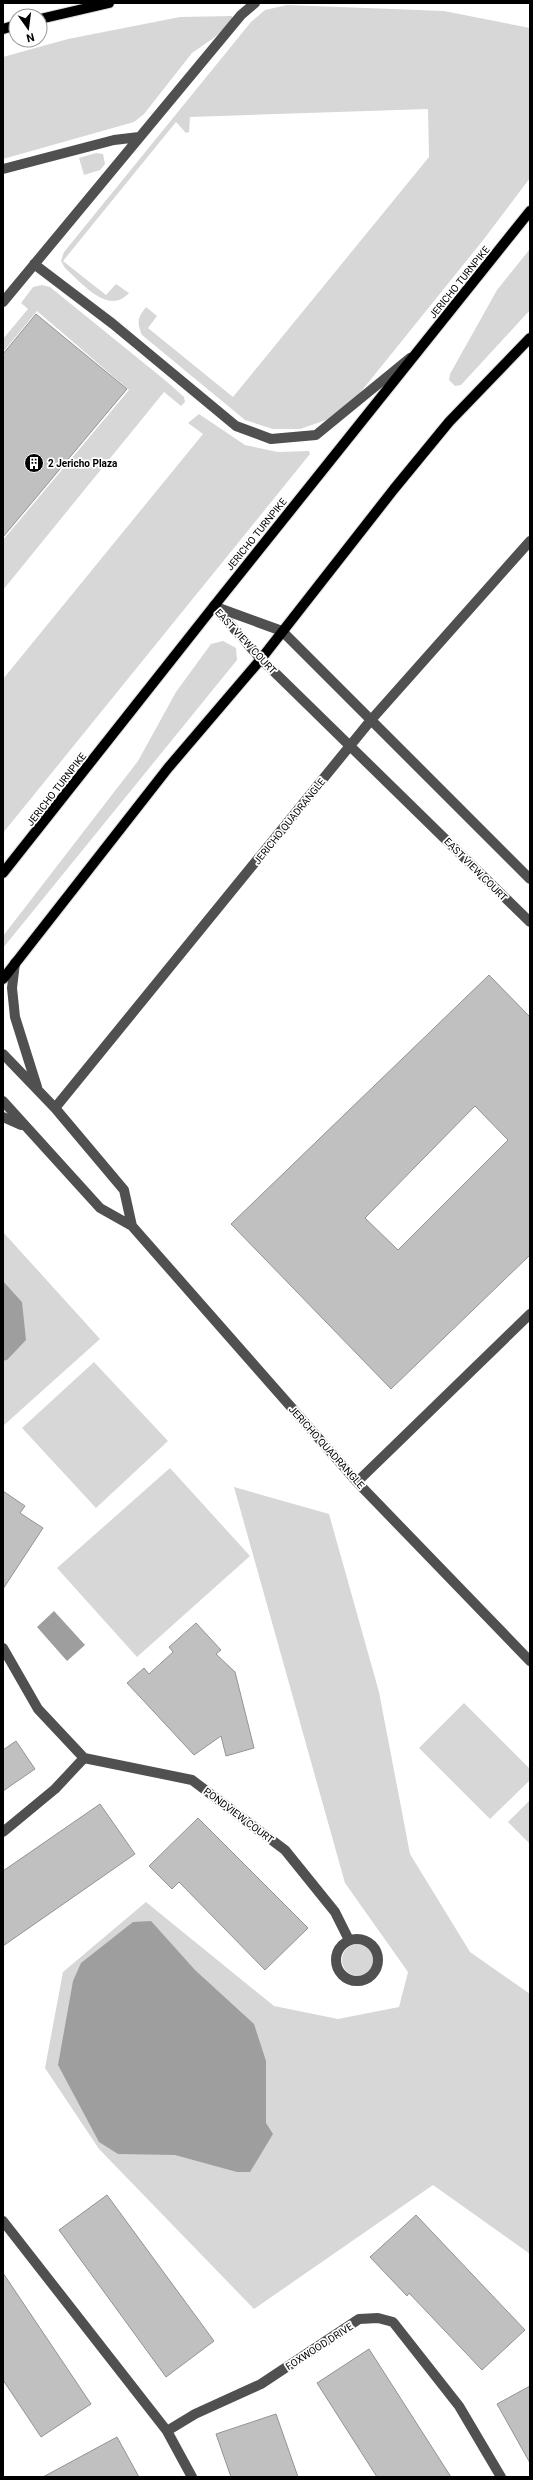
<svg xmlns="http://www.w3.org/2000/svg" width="533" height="2480" font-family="Roboto,sans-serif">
<rect width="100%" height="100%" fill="#fff"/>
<path fill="#d7d7d7" d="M287,5L444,11L530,28V178L484,239L355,399L329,419L300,429H273L245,420L142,335C137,323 137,318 146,307L157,316L148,328L233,397L429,157L428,109L190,117L189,132L186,133L176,122L63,261L106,295L116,284L129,293C108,316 82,283 65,268L61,261L64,252L251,22L265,10Z
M232,16V21L215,37L192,53L144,114L134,122L3,159V57L68,39L180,17Z
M96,153L103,154L105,164L100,170L84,175L79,158Z
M530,249V310L461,385L455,386L449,380L450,374L497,290Z
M42,285L50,287L166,381L184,397L185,402L181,406L164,392L3,590V540L129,390L37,311L3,352V339L28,309L21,303L33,287Z
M199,414L245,445L278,452L309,451L310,454L3,833V679L203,434L188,423Z
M223,641L236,648L237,660L3,948V936L138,761L176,692L211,644Z
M3,1232L100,1339L3,1426V1361L7,1360L22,1302L3,1281Z
M94,1362L168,1441L96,1508L22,1428Z
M170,1468L250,1556L137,1657L57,1568Z
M234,1487L329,1514L379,1692L410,1854L470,1952L530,1994V2254L433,2185L254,2309L99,2149L45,2068L63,1972L146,1902L274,2006L338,2019L399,2007L408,1972L345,1883Z
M464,1703L530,1769V1780L490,1819L419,1748Z
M530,1800V1844L508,1822Z
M342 1960a16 16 0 1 1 32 0a16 16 0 1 1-32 0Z"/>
<path fill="#9e9e9e" d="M3,1281L22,1302L26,1340L7,1360L3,1361Z
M54,1611L85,1645L67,1661L37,1627Z
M151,1921L195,1970L254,2024L266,2061V2123L273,2134L250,2172H237L175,2155L118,2154L99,2142L58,2065L73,1981L81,1963L133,1922Z"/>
<path fill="#c0c0c0" stroke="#949494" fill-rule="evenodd" d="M36,314L127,389L3,537V354Z
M489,975L530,1017V1255L391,1389L231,1224ZM475,1106L508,1140L398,1250L365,1218Z
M3,1491L25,1506L20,1513L43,1528L3,1589Z
M196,1623L221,1650L216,1654L235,1672L254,1748L226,1756L221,1736L194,1755L127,1683L144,1668L149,1674L173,1652L169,1647Z
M16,1741L35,1769L3,1791V1750Z
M100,1804L135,1854L3,1946V1871Z
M198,1818L308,1928L265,1970L179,1882L172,1889L149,1866Z
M107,2195L214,2341L166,2377L59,2230Z
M416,2215L525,2330L482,2370L409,2293L407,2296L370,2257Z
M3,2273L91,2404L41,2437L3,2380Z
M369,2349L451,2477H377L317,2383Z
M530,2386V2463L497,2404Z
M276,2414L298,2477H231L216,2434Z
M117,2437L139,2477H43Z"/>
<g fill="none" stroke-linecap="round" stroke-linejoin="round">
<g stroke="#dbdbdb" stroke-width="12">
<path id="major" d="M40,19L109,3
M3,29L16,25
M3,873L214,606L530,211
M3,979L168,768L261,659L394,489L449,422L530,338"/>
</g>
<path stroke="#505050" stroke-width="10" d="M3,169L114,140L139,137
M34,264L113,324L236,426L271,439L316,435L410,358
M3,302L241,15L255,3
M214,606L261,659L530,922
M216,607L282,631L530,879
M15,963L12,988L15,1017L37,1087
M3,1054L55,1108L124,1190L132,1226
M3,1101L100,1208L132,1226L357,1482L530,1661
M55,1108L371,720L530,541
M3,1117L21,1125
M357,1482L530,1314
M3,1648L38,1709L84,1758
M84,1758L192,1780L285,1850L335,1912L349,1940
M3,1832L55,1789L84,1758
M336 1960a21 21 0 1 1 42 0a21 21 0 1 1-42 0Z
M3,2221L167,2431
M192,2477L167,2431L195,2414L261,2384L359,2319L378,2318L393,2322L459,2406L501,2477"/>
<use href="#major" stroke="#000" stroke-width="10"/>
</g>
<defs>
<g id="building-disc" transform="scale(1)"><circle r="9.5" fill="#000" stroke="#fff"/><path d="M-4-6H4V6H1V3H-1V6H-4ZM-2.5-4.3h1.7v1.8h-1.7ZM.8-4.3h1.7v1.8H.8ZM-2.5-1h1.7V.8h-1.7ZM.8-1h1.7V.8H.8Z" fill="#fff"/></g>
</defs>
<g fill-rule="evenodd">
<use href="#building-disc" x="34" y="463"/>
</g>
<g text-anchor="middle" stroke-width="3.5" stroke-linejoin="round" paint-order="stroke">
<g font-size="10" fill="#000" stroke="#fff">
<text transform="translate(459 282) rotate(-51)" y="4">JERICHO TURNPIKE</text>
<text transform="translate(256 534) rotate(-51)" y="4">JERICHO TURNPIKE</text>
<text transform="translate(246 641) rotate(47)" y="4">EAST VIEW COURT</text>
<text transform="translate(56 789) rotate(-52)" y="4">JERICHO TURNPIKE</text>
<text transform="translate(289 821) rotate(-51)" y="4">JERICHO QUADRANGLE</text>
<text transform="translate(476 869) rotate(45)" y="4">EAST VIEW COURT</text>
<text transform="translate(327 1447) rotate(48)" y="4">JERICHO QUADRANGLE</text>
<text transform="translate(239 1815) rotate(37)" y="4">PONDVIEW COURT</text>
<text transform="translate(319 2346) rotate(-33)" y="4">FOXWOOD DRIVE</text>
</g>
<g font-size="10" font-weight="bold" fill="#000" stroke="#fff" text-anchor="start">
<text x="48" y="467">2 Jericho Plaza</text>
</g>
</g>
<rect width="533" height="2480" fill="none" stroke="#000000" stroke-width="8"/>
<g transform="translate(28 28) rotate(166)"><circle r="19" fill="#ffffff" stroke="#999999"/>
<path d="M0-3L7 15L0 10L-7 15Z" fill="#000000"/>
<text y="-6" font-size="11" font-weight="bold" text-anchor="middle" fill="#000000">N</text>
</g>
</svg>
